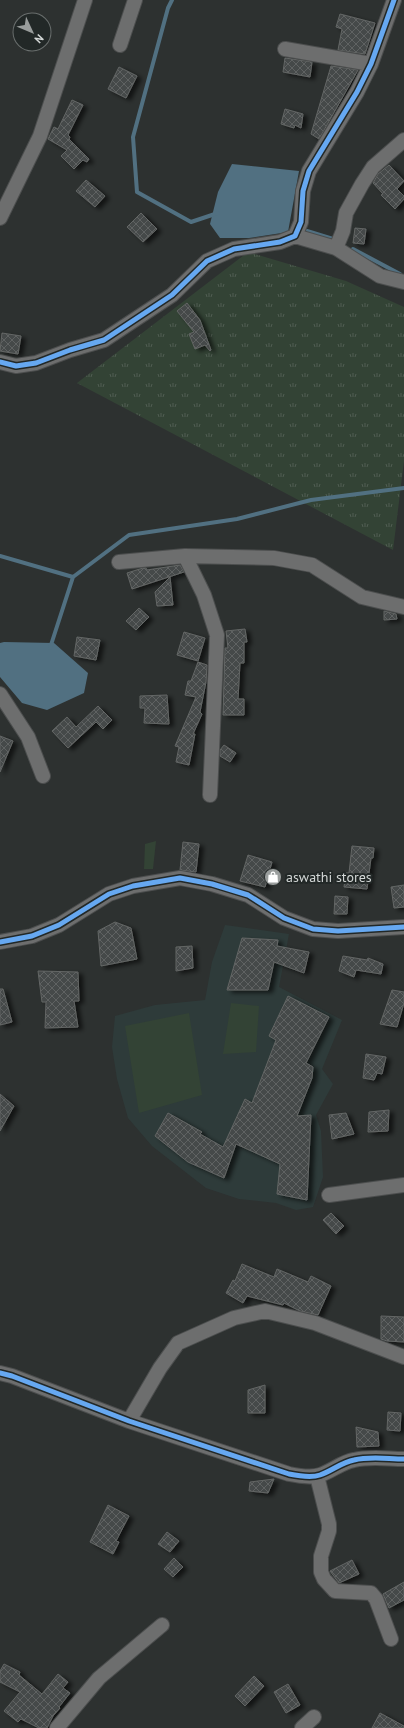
<svg xmlns="http://www.w3.org/2000/svg" width="404" height="1728" font-family="'PT Sans',sans-serif">
<defs>
<pattern id="grass-tufts" width="24" height="20" patternUnits="userSpaceOnUse"><rect width="24" height="20" fill="#334335"/><path d="M3 7l-1-3M5 7V3M7 7l1-3M15 17l-1-3M17 17v-4M19 17l1-3" fill="none" stroke="#505d52"/></pattern>
<pattern id="building-cross-hatch" width="8" height="8" patternUnits="userSpaceOnUse"><rect width="8" height="8" fill="#454848"/><path d="M0 0l8 8M0 8l8-8" fill="none" stroke="#5f6262"/></pattern>
<filter id="shadow"><feDropShadow dx="4.5" dy="2.5" stdDeviation="2" flood-color="#0009"/></filter>
</defs>
<rect width="100%" height="100%" fill="#2d3130"/>
<path fill="#2e3b3a" d="M225,925L289,934L279,987L342,1020L322,1069L333,1084L316,1115L321,1131L323,1177L313,1207L296,1210L276,1203L239,1199L206,1188L152,1146L128,1118L117,1079L112,1047L115,1016L155,1005L205,1000L212,962Z"/>
<path fill="url(#grass-tufts)" d="M248,252L346,281L404,307V461L393,550L77,383Z"/>
<path fill="#334335" d="M156,841L153,869H144L145,844Z
M231,1003L259,1006L256,1052L223,1054Z
M189,1013L202,1095L139,1113L125,1026Z"/>
<path fill="#517081" d="M232,164L299,171L288,232L249,238H220L210,224L218,192Z
M4,642L54,643L88,673L84,693L47,710L22,703L0,677V643Z"/>
<g fill="none" stroke-linecap="round" stroke-linejoin="round">
<path stroke="#517081" stroke-width="4" d="M172,0L168,8L133,137L137,192L191,222L218,213
M307,231L333,239
M353,249L400,274
M0,556L73,577
M50,648L73,577L129,535L237,519L311,500L404,488"/>
</g>
<path fill="url(#building-cross-hatch)" stroke="#636665" filter="url(#shadow)" d="M340,14L375,23L365,54L338,50L342,29L336,27Z
M285,58L312,62L310,77L283,72Z
M331,66L358,70L319,139L311,134Z
M119,67L137,76L126,98L108,89Z
M72,100L83,105L68,135L70,137L69,139L89,159L87,162L83,160L74,169L61,156L67,150L48,139L54,127L58,129Z
M285,109L303,114L301,128L295,125L294,128L281,124Z
M389,165L404,181L397,189L404,196V199L395,209L381,195L383,194L373,183L378,174Z
M86,180L105,196L95,207L76,191Z
M141,213L157,229L143,242L127,227Z
M355,228L366,229L364,244L353,243Z
M187,303L200,320L211,350L210,351L205,345L195,349L189,334L194,332L177,311Z
M2,333L21,336L18,354L0,351Z
M180,565L184,572L132,589L127,573L143,568H146L147,570Z
M170,577L173,605L157,606L155,592Z
M139,608L149,617L136,630L126,621Z
M384,611L396,614L397,619L384,620Z
M245,629L247,642H244V663H240L238,699H244V715H223L225,648H228L226,631Z
M184,632L205,638L198,661L177,655Z
M77,637L100,640L96,660L74,656Z
M198,662L207,665L206,682L200,712L202,714L193,734H195L189,765L176,762L179,747L175,746L196,697L185,695L188,681H191Z
M167,695L169,724L144,723L145,708H140V696Z
M98,706L112,720L103,729L96,722L68,748L52,731L67,717L76,727Z
M0,736L13,741L0,772Z
M224,745L236,753L230,762L220,756V750Z
M183,842L199,844L196,872L180,870Z
M352,846L374,848L373,858H371L367,889L344,887L346,873H349Z
M248,855L272,862L265,887L240,881Z
M404,885V907L394,908L391,887Z
M335,896L348,897L347,914H334Z
M115,922L131,928L137,959L101,966L98,931Z
M242,938L278,940L277,946L309,952L304,973L274,962L268,990H227Z
M192,946L193,968L176,971V947Z
M343,956L367,960L368,958L383,964L381,974L356,970L354,977L339,971Z
M38,971L78,972L79,1001H74L78,1027L45,1028L46,1002H42Z
M0,989H3L12,1022L0,1025Z
M392,990L404,992V1003L397,1027L380,1024Z
M288,996L329,1017L306,1063L313,1067L312,1078L297,1116L311,1115L307,1200L277,1194L280,1164L236,1144L224,1178L188,1162L155,1136L168,1113L202,1132L200,1134L223,1147L245,1099L252,1103L276,1040L269,1036Z
M366,1054L386,1057L382,1074L377,1073L374,1080L363,1078Z
M0,1094L14,1106L0,1131Z
M389,1110L388,1131L368,1132L369,1112Z
M346,1113L354,1134L332,1139L329,1115Z
M331,1213L344,1226L336,1234L323,1220Z
M242,1264L274,1277L277,1269L308,1282L311,1276L331,1286L318,1315L300,1311L284,1303L283,1305L247,1296L243,1303L226,1293L233,1280L235,1281Z
M381,1316L404,1317V1342L387,1341L381,1339Z
M265,1385V1413H248V1390Z
M388,1412L401,1413L400,1431L387,1430Z
M356,1427L378,1432L379,1446L357,1447Z
M274,1479L268,1493L249,1491L250,1482Z
M108,1505L129,1516L116,1541L119,1542L113,1554L90,1542Z
M167,1532L179,1541L170,1552L158,1544Z
M174,1558L183,1567L173,1577L164,1569Z
M352,1560L359,1574L339,1583L330,1571Z
M404,1582V1600L389,1608L383,1594Z
M4,1664L20,1672L19,1675L42,1694L58,1674L68,1682L63,1688L70,1693L59,1707L60,1708L53,1716L47,1728H39L21,1719L18,1722L4,1711L20,1692L0,1682V1671Z
M254,1676L264,1686L245,1706L235,1696Z
M288,1684L300,1705L286,1713L274,1692Z
M380,1713L404,1726V1728H372Z"/>
<g fill="none" stroke-linecap="round" stroke-linejoin="round">
<g stroke="#4c4e4e" stroke-width="16">
<path id="street" d="M120,45L135,0
M285,49L371,64
M0,218L40,136L85,0
M295,236L336,248L380,276L404,282
M336,248L343,231L346,213L362,184L373,167L404,140
M0,362L16,366L36,363L70,350L104,340L172,295L207,261L234,249L280,242L295,236L301,222L303,191L309,171L357,92L371,64L394,0
M185,556L204,595L217,635L210,795
M119,562L185,556L274,558L312,565L362,597L404,607
M0,694L28,737L43,776
M0,942L32,936L59,925L109,894L133,886L180,878L212,884L248,895L284,918L313,929L338,931L404,927
M329,1195L404,1185
M0,1373L12,1376L129,1421L289,1474C299,1476 311,1478 320,1475C332,1471 342,1462 354,1460C370,1456 388,1459 404,1459
M129,1421L160,1368L178,1343L234,1318L265,1311L315,1323L404,1357
M317,1476L329,1524V1531L321,1556V1572L324,1579L335,1591L371,1593L376,1599L391,1639
M57,1728L99,1678L162,1625
M302,1728L314,1717"/>
</g>
<use href="#street" stroke="#6d6e6e" stroke-width="14"/>
<g stroke="#222827" stroke-width="8">
<path id="cycleway" d="M0,362L16,366L36,363L70,350L104,340L172,295L207,261L234,249L280,242L295,236L301,222L303,191L309,171L357,92L371,64L394,0
M0,942L32,936L59,925L109,894L133,886L180,878L212,884L248,895L284,918L313,929L338,931L404,927
M0,1373L12,1376L129,1421L289,1474C299,1476 311,1478 320,1475C332,1471 342,1462 354,1460C370,1456 388,1459 404,1459"/>
</g>
<use href="#cycleway" stroke="#66a8f1" stroke-width="5"/>
</g>
<defs>
<g id="shop-disc" transform="scale(0.9)"><circle r="9.5" fill="#999d9c" stroke="#222827"/><path d="M-5-2.5h2.3a2.7 3.5 0 0 1 5.4 0H5L5.5 6h-11ZM-1.5-2.5h3a1.5 2.3 0 0 0-3 0Z" fill="#fff"/></g>
</defs>
<g fill-rule="evenodd">
<use href="#shop-disc" x="273" y="877"/>
</g>
<g text-anchor="middle" stroke-width="4" stroke-linejoin="round" paint-order="stroke">
<g font-size="14" fill="#d3d7d6" stroke="#222827" text-anchor="start">
<text x="286" y="882">aswathi stores</text>
</g>
</g>
<g transform="translate(32 32) rotate(134)"><circle r="19" fill="#222827" stroke="#696e6d"/>
<path d="M0-3L7 15L0 10L-7 15Z" fill="#999d9c"/>
<text y="-6" font-size="11" font-weight="bold" text-anchor="middle" fill="#d3d7d6">N</text>
</g>
</svg>
